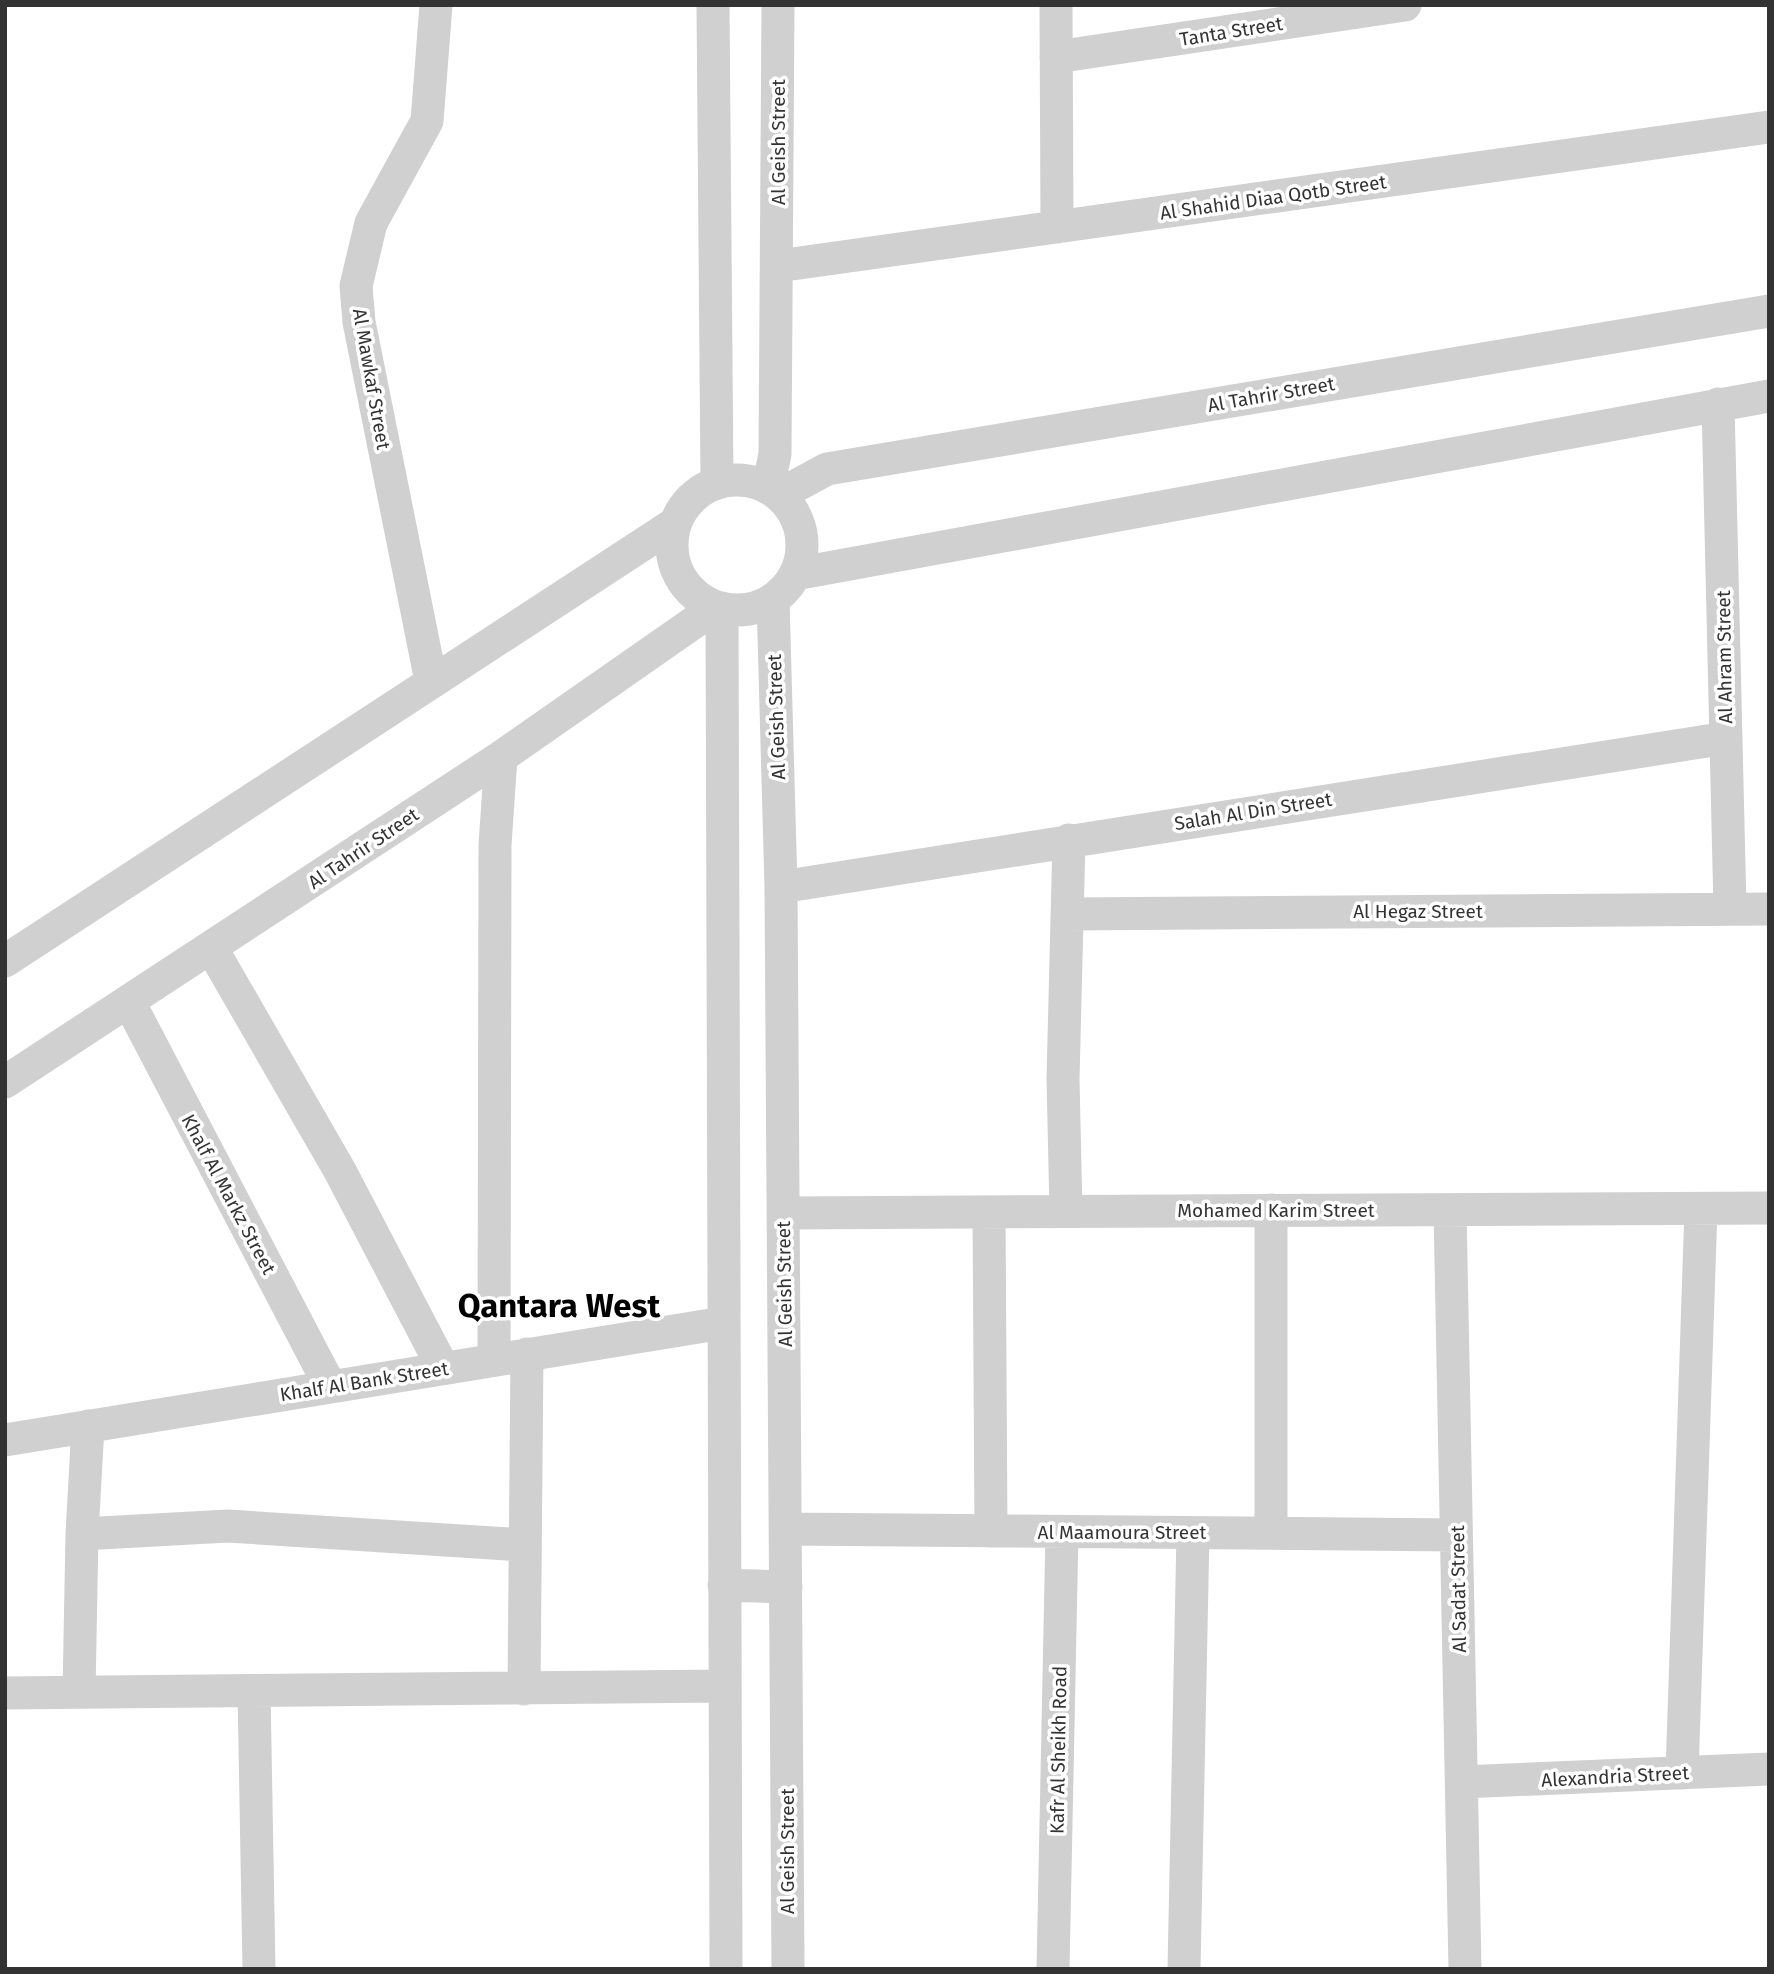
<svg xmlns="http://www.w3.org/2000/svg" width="1774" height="1974" font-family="'Fira Sans',sans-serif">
<rect width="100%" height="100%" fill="#fff"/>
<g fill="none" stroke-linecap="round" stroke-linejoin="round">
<path stroke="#d0d0d0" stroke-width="33" d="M713,5L717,482
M1056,5L1057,227
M1056,57L1405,5
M778,266L1769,127
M1718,404L1730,909
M672 545a65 65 0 1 1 130 0a65 65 0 1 1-130 0Z
M768,488L775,454L778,5
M779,495L827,469L1769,311
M795,574L1769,396
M773,599L781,887L788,1969
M722,608L726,1969
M431,681L359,322L356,286L371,223L427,121L436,5
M781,887L1726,738
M1068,914L1769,909
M212,949L340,1171L443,1368
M5,961L674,524
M129,1002L330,1386
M5,1082L501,757L716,607
M1450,1210L1465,1969
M1066,1211L1063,1079L1069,840
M989,1212L991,1531
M784,1213L1769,1208
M494,1359L495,845L501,757
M5,1440L723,1323
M787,1529L1456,1535
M1271,1533V1210
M82,1534L228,1526L524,1545
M724,1585L786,1587
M524,1689L527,1354
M254,1691L259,1969
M79,1692L82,1534L88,1426
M5,1693L725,1686
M1682,1773L1701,1209
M1462,1782L1769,1769
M1053,1969L1062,1532
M1184,1969L1193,1533"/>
</g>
<g text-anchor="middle" stroke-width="7" stroke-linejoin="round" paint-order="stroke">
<g font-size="19" fill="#333" stroke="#fff">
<text transform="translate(1231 31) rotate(-9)" y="7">Tanta Street</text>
<text transform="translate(778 142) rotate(-90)" y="7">Al Geish Street</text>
<text transform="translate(1273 197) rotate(-8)" y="7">Al Shahid Diaa Qotb Street</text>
<text transform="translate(372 379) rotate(80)" y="7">Al Mawkaf Street</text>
<text transform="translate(1271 394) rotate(-10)" y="7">Al Tahrir Street</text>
<text transform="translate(1724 657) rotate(-91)" y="7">Al Ahram Street</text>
<text transform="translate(776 717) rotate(-92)" y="7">Al Geish Street</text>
<text transform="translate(1253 811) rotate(-9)" y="7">Salah Al Din Street</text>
<text transform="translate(363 848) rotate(-34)" y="7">Al Tahrir Street</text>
<text x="1418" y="918">Al Hegaz Street</text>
<text transform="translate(229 1194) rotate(62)" y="7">Khalf Al Markz Street</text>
<text x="1276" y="1217">Mohamed Karim Street</text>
<text transform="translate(784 1284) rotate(-91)" y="7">Al Geish Street</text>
<text transform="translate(364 1381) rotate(-9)" y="7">Khalf Al Bank Street</text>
<text x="1122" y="1539">Al Maamoura Street</text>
<text transform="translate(1458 1589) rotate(-91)" y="7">Al Sadat Street</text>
<text transform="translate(1058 1750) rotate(-89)" y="7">Kafr Al Sheikh Road</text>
<text transform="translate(1615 1776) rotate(-3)" y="7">Alexandria Street</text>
<text transform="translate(787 1851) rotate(-90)" y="7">Al Geish Street</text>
</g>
<g font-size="33" font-weight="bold" fill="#000" stroke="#fff">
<text x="559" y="1317">Qantara West</text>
</g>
</g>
<rect width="1774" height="1974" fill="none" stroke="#333333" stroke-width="14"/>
</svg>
